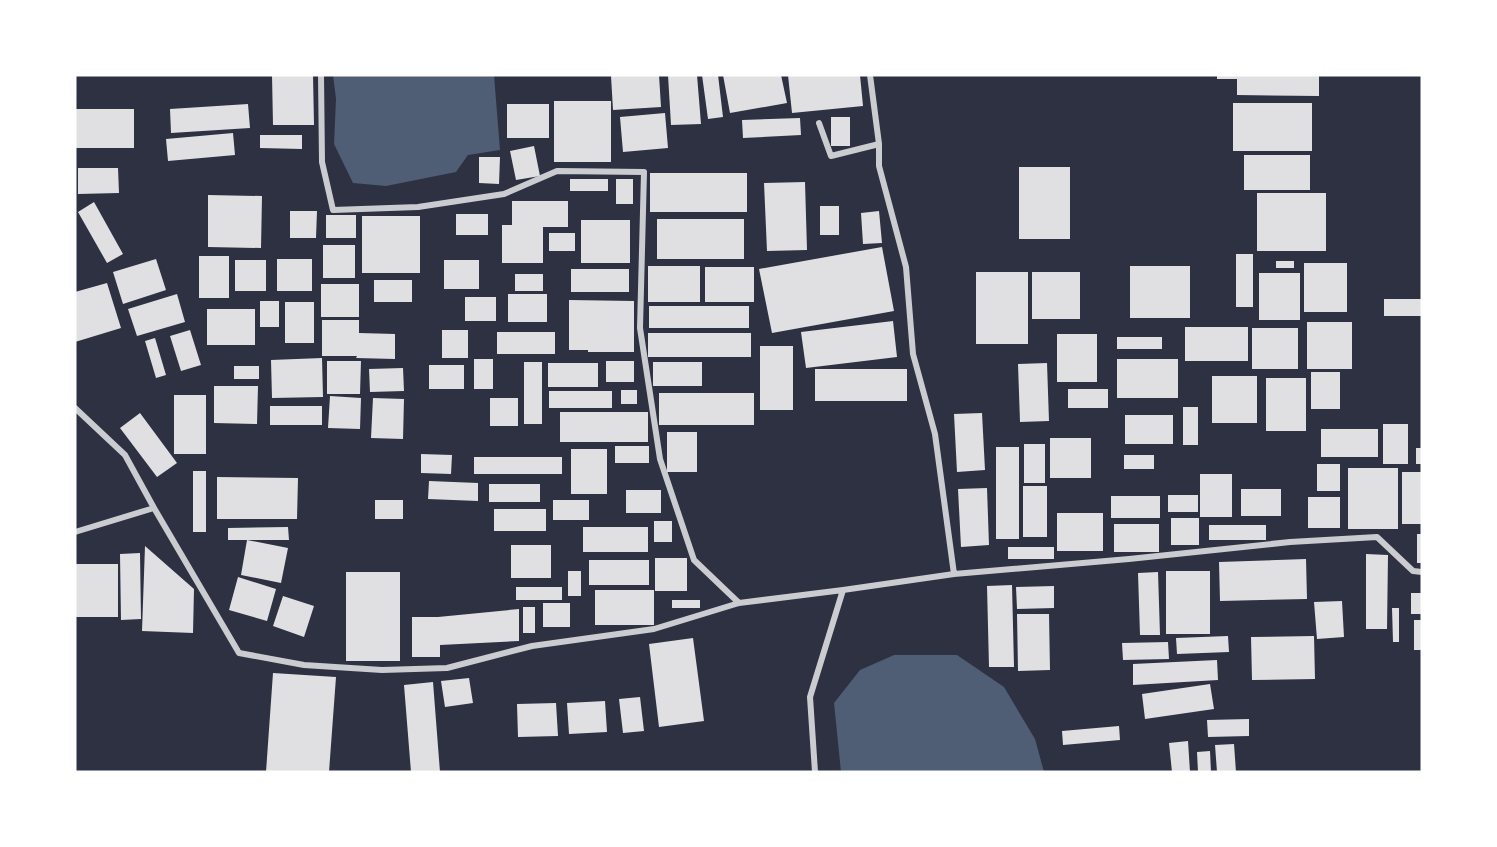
<svg xmlns="http://www.w3.org/2000/svg" width="1497" height="847" font-family="Barlow,sans-serif">
<rect width="100%" height="100%" fill="#2d3142"/>
<path fill="#4f5d75" d="M333,75H494L500,150L468,155L456,172L386,186L353,183L334,144L336,99Z
M894,655H957L1004,687L1035,739L1044,772H841L834,703L860,670Z"/>
<path fill="#e0e0e3" d="M272,75H313L314,125H273Z
M638,75H659L661,107L613,110L611,76Z
M668,75H697L701,124L671,125Z
M702,75H718L723,117L708,119Z
M723,75H781L787,103L730,113Z
M788,75H860L863,106L792,113Z
M1217,75H1319V96L1237,95V79H1217Z
M554,101H611V162H554Z
M1233,103H1312V151H1233Z
M248,104L250,128L171,133L170,109Z
M507,104H549V138H507Z
M75,109H134V148H75Z
M665,113L668,148L623,152L620,117Z
M831,117H850V146H831Z
M800,118L801,135L743,138L742,120Z
M233,133L235,155L168,161L166,139Z
M260,135H302V149L260,148Z
M534,146L540,176L516,180L510,151Z
M1244,155H1310V190H1244Z
M479,157H500L499,184L479,183Z
M1019,167H1070V239H1019Z
M78,168H118L119,193L78,194Z
M650,173H747V212H650Z
M570,179H608V191H570Z
M616,179H633V204H616Z
M805,182L807,250L767,251L764,183Z
M1257,193H1326V251H1257Z
M208,195L262,196L261,248L208,247Z
M512,201H568V227H543V263H502V225H512Z
M94,202L123,254L107,263L78,212Z
M820,206H839V235H820Z
M290,211H317L316,238H290Z
M879,211L882,243L863,244L861,213Z
M456,214H488V235H456Z
M326,215H356V238H326Z
M362,216H420V273H362Z
M657,219H744V259H657Z
M581,220H630V263H581Z
M549,233H575V251H549Z
M323,245H355V278H323Z
M882,247L894,311L772,333L759,269Z
M1236,254H1253V307H1236Z
M199,256H229V298H199Z
M156,259L166,290L123,304L113,272Z
M277,259H312V291H277Z
M235,260H266V291H235Z
M444,260H479V289H444Z
M1276,261H1294V268H1276Z
M1304,263H1347V312H1304Z
M648,266H700V302H648Z
M1130,266H1190V318H1130Z
M705,267H754V302H705Z
M571,269H629V292H571Z
M976,272H1028V344H976Z
M1032,272H1080V319H1032Z
M1259,273H1300V320H1259Z
M515,274H543V291H515Z
M374,280H412V302H374Z
M107,283L121,328L75,342V292Z
M321,284H359V317H321Z
M177,294L185,322L137,336L128,309Z
M508,294H547V322H508Z
M465,297H496V321H465Z
M1384,299H1422V316H1384Z
M569,300L634,301V352H588V350H569Z
M260,301H279V327H260Z
M285,302H314V343H285Z
M649,306H749V328H649Z
M207,309H255V345H207Z
M322,320H359V333L395,334V359L356,358L357,356H322Z
M893,321L897,357L806,368L801,332Z
M1307,322H1352V369H1307Z
M1185,327H1248V361H1185Z
M1252,328H1298V369H1252Z
M190,330L201,365L181,371L170,336Z
M442,330H468V358H442Z
M497,332H555V354H497Z
M648,333H751V357H648Z
M1057,334H1097V382H1057Z
M1117,337H1162V349H1117Z
M155,338L166,375L156,378L145,341Z
M760,346H793V410H760Z
M322,358L323,397L272,398L271,360Z
M474,359H493V389H474Z
M1117,359H1178V398H1117Z
M327,361H361L360,394H327Z
M606,361H634V382H606Z
M524,362H542V424H524Z
M653,362H702V386H653Z
M548,363H598V387H548Z
M1047,363L1049,421L1020,422L1018,364Z
M429,365H464V389H429Z
M234,366H259V379H234Z
M403,368L404,391L370,392L369,369Z
M815,369H907V401H815Z
M1311,372H1340V409H1311Z
M1212,376H1257V423H1212Z
M1266,378H1306V431H1266Z
M214,386H258L257,424L214,423Z
M1068,389H1108V408H1068Z
M621,390H637V404H621Z
M549,391H612V408H549Z
M659,393H754V425H659Z
M174,395H206V454H174Z
M330,396L361,398L360,429L328,428Z
M373,398L404,399L403,439L371,438Z
M490,398H518V426H490Z
M270,406H322V425H270Z
M1183,407H1198V445H1183Z
M560,412H648V442H560Z
M140,413L177,463L157,477L120,428Z
M982,413L985,470L957,472L954,414Z
M1125,415H1173V444H1125Z
M1383,424H1408V464H1383Z
M1321,429H1378V457H1321Z
M667,432H697V472H667Z
M1050,438H1091V478H1050Z
M1024,444H1045V483H1024Z
M615,446H649V463H615Z
M996,447H1019V539H996Z
M1416,448H1422V464H1416Z
M571,449H607V494H571Z
M421,454L452,455L451,474L421,473Z
M1124,455H1154V469H1124Z
M474,457H562V474H474Z
M1317,464H1340V491H1317Z
M1348,468H1398V529H1348Z
M193,471H206V532H193Z
M1402,472H1422V524H1402Z
M1200,474H1232V517H1200Z
M217,477L298,478L297,519H217Z
M429,481L478,483V501L428,499Z
M489,484H540V502H489Z
M1023,486H1047V537H1023Z
M987,488L989,545L961,547L958,489Z
M1241,489H1281V516H1241Z
M626,490H661V513H626Z
M1168,495H1198V512H1168Z
M1111,496H1160V518H1111Z
M1308,497H1340V528H1308Z
M375,500H403V519H375Z
M553,500H589V520H553Z
M494,509H546V531H494Z
M1057,513H1103V551H1057Z
M1171,518H1199V545H1171Z
M654,521H672V542H654Z
M1114,524H1159V552H1114Z
M1209,525H1266V540H1209Z
M288,527L289,540H228V528Z
M583,527H648V552H583Z
M1417,534H1422V563H1417Z
M247,540L288,548L281,583L241,575Z
M511,545H551V578H511Z
M145,546L194,589L193,633L142,631Z
M1008,547H1054V559H1008Z
M140,553L141,619L121,620L120,554Z
M1366,554L1388,555L1387,629H1366Z
M655,558H687V591H655Z
M1306,559L1307,599L1220,601L1219,562Z
M589,560H649V585H589Z
M75,564H118V617H75Z
M568,571H581V596H568Z
M1166,571H1210V634H1166Z
M346,572H400V661H346Z
M1158,572L1160,635H1140L1138,573Z
M238,577L276,589L267,621L229,610Z
M1012,585L1014,667H989L987,586Z
M1054,586V608L1017,609L1016,587Z
M516,587H562V600H516Z
M595,590H654V625H595Z
M1411,593H1422V614H1411Z
M283,596L314,606L304,637L273,626Z
M672,600H700V608H672Z
M1342,601L1344,637L1317,639L1314,602Z
M543,603H570V627H543Z
M523,607H535V633H523Z
M1392,608H1399V642H1393Z
M519,609V641L440,645V657H412V617H438Z
M1017,614H1049L1050,670L1018,671Z
M1414,620H1422V650H1414Z
M1228,636L1229,652L1177,654L1176,638Z
M1314,636L1315,679L1252,680L1251,637Z
M693,638L704,721L659,727L649,644Z
M1168,642L1169,659L1123,660L1122,643Z
M1217,660L1218,680L1133,685V664Z
M273,673L336,677L329,772H266Z
M469,678L473,703L445,707L441,681Z
M433,682L440,772H411L404,685Z
M1210,684L1214,709L1145,719L1142,694Z
M640,697L644,731L623,733L619,699Z
M605,701L607,732L569,734L567,703Z
M556,703L558,736L518,737L517,704Z
M1249,719V736L1208,737L1207,720Z
M1119,726L1120,740L1063,745L1062,731Z
M1188,741L1190,772H1172L1169,743Z
M1234,744L1236,772H1217L1215,745Z
M1210,751L1211,772H1198L1197,752Z"/>
<g fill="none" stroke-linecap="round" stroke-linejoin="round">
<path stroke="#caccd0" stroke-width="6" d="M321,75L322,162L333,210L418,207L504,194L557,171L644,172L640,328L660,459L694,560L739,603
M870,75L879,144
M819,123L831,156L879,144V166L906,267L913,354L935,434L954,574
M75,408L125,455L154,508L75,532
M154,508L239,653L304,665L382,670L447,668L532,646L654,629L739,603L843,590L954,574L1129,559L1290,542L1377,537L1413,571L1422,572
M815,772L810,697L843,590"/>
</g>
<rect width="1497" height="847" fill="none" stroke="#ffffff" stroke-width="153"/>
</svg>
